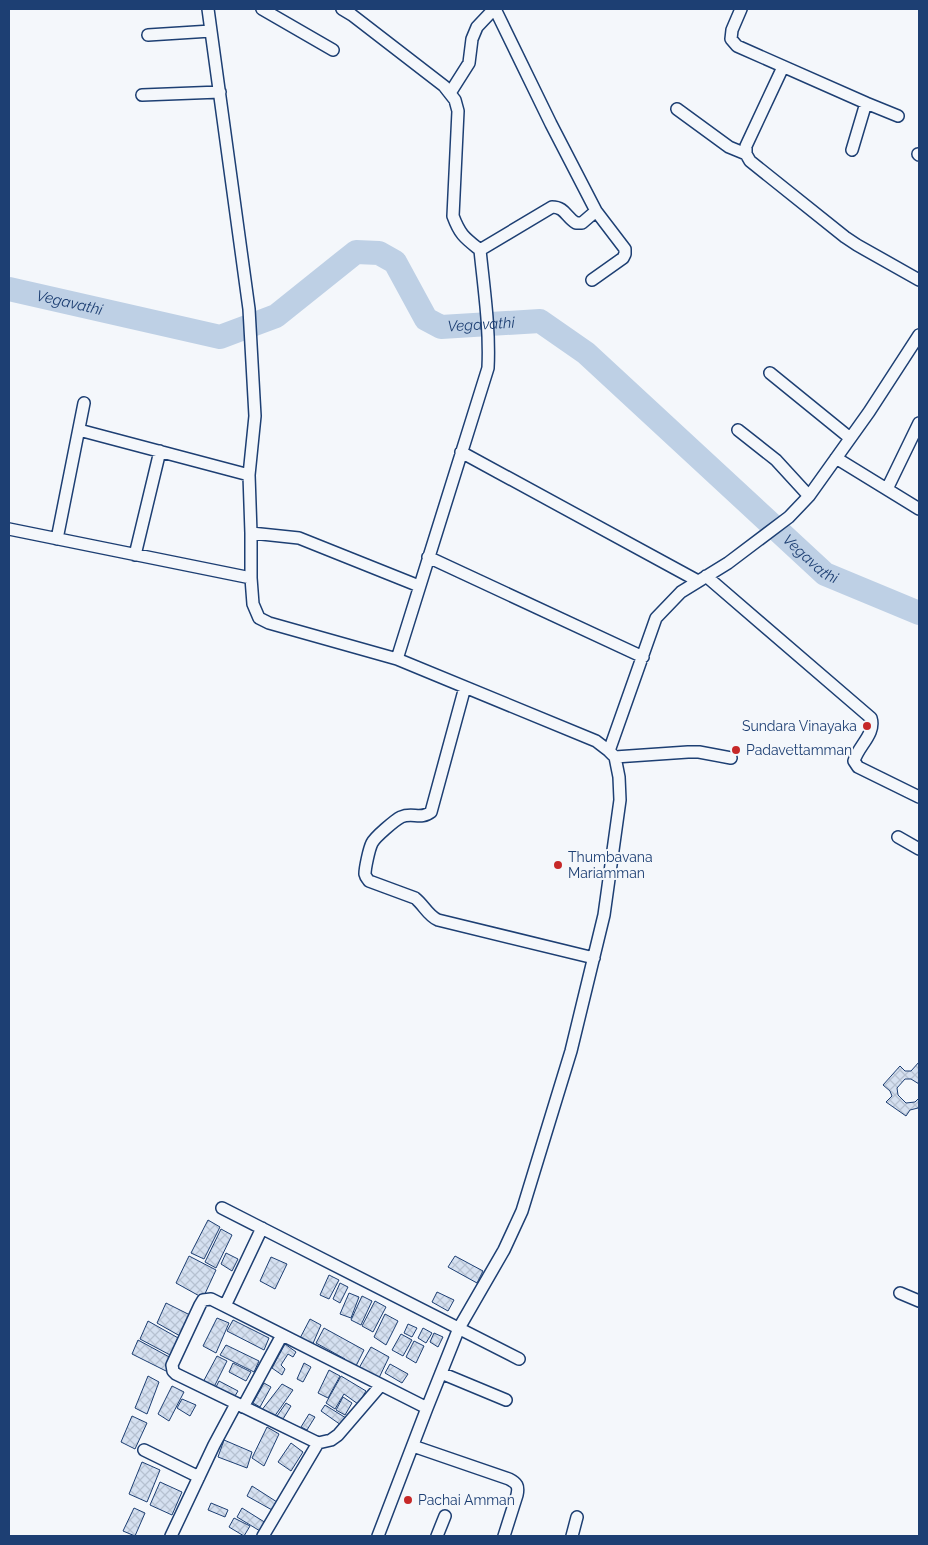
<svg xmlns="http://www.w3.org/2000/svg" width="928" height="1545" font-family="Raleway,sans-serif">
<defs>
<pattern id="building-cross-hatch" width="8" height="8" patternUnits="userSpaceOnUse" patternTransform="scale(1.25)"><rect width="8" height="8" fill="#d5e0f0"/><path d="M0 0l8 8M0 8l8-8" fill="none" stroke="#b6c1d1"/></pattern>
</defs>
<rect width="100%" height="100%" fill="#f4f7fb"/>
<g fill="none" stroke-linecap="round" stroke-linejoin="round">
<path stroke="#bed0e5" stroke-width="24" id="s1" d="M9,289L220,337L276,316L356,252L379,253L395,262L426,319L441,327L540,321L586,353L825,574L919,613"/>
</g>
<path fill="url(#building-cross-hatch)" stroke="#1d3f73" d="M919,1062V1084L911,1079H905L897,1088L898,1095L906,1103L915,1102L919,1098V1106L918,1108L910,1110L906,1116L886,1102L892,1096L890,1091L883,1085L900,1066L905,1071H911Z
M208,1220L220,1227L204,1259L191,1253Z
M221,1229L232,1235L216,1268L205,1262Z
M226,1253L238,1259L232,1271L221,1264Z
M189,1256L216,1270L203,1298L176,1283Z
M455,1256L483,1271L477,1283L448,1267Z
M271,1257L287,1264L275,1289L260,1281Z
M329,1275L339,1280L329,1299L320,1295Z
M340,1283L348,1287L340,1303L333,1299Z
M437,1292L454,1300L448,1311L432,1302Z
M349,1293L359,1297L351,1318L340,1314Z
M362,1296L372,1301L361,1325L351,1320Z
M375,1301L386,1307L373,1332L362,1326Z
M166,1303L190,1315L180,1336L157,1323Z
M385,1314L398,1321L386,1345L374,1337Z
M217,1318L229,1323L216,1353L203,1346Z
M310,1319L321,1325L311,1348L298,1342Z
M233,1320L269,1338L264,1350L227,1331Z
M148,1321L180,1339L172,1356L140,1339Z
M408,1324L417,1328L412,1337L404,1333Z
M324,1328L364,1350L354,1370L342,1363L345,1359L316,1343Z
M423,1328L432,1333L426,1343L418,1338Z
M434,1333L443,1337L438,1347L430,1342Z
M401,1334L412,1340L403,1356L392,1350Z
M138,1340L173,1359L168,1372L132,1354Z
M414,1341L424,1346L416,1363L406,1357Z
M285,1344L296,1352L293,1357L288,1354L281,1365L285,1369L282,1375L272,1368Z
M226,1345L259,1361L254,1372L220,1355Z
M371,1347L389,1357L378,1380L359,1368Z
M217,1356L227,1361L212,1391L202,1384Z
M233,1363L251,1372L246,1381L229,1372Z
M304,1363L311,1367L303,1382L297,1379Z
M390,1364L408,1374L402,1383L385,1373Z
M329,1370L340,1376L328,1398L318,1393Z
M148,1376L159,1382L147,1414L135,1408Z
M341,1376L366,1391L358,1404L344,1394L335,1409L326,1403Z
M219,1381L238,1391L232,1401L214,1391Z
M264,1383L271,1387L260,1407L253,1403Z
M282,1384L293,1390L272,1420L261,1411Z
M172,1386L184,1392L169,1421L158,1414Z
M343,1397L352,1403L345,1415L336,1410Z
M182,1399L196,1405L190,1416L177,1408Z
M286,1403L291,1406L283,1419L277,1416Z
M325,1405L346,1418L341,1425L321,1411Z
M309,1414L315,1417L307,1430L301,1427Z
M132,1416L147,1423L135,1449L121,1442Z
M267,1427L279,1434L264,1466L252,1458Z
M224,1440L252,1452L247,1468L218,1457Z
M291,1443L303,1452L291,1471L278,1462Z
M142,1462L160,1470L147,1502L129,1494Z
M160,1482L182,1492L172,1515L150,1505Z
M252,1486L277,1502L272,1510L247,1496Z
M211,1503L228,1510L225,1517L208,1510Z
M134,1508L145,1513L135,1536L123,1531Z
M242,1508L266,1523L260,1531L237,1517Z
M234,1518L250,1526L244,1536L229,1527Z"/>
<g fill="none" stroke-linecap="round" stroke-linejoin="round">
<g stroke="#1d3f73" stroke-width="14">
<path id="street" d="M208,9L249,309L255,416L249,475L251,533V578L253,604L259,618L269,623L397,659L596,741L609,751L615,757L619,777L620,800L604,915L571,1051L522,1211L504,1250L459,1328L427,1408L378,1536
M262,9L333,50
M342,9L352,15L444,86L455,100L458,111L453,216C460,235 465,238 480,250
M741,9L732,30L731,39L737,46L866,103L852,150
M148,35L211,31
M783,67L746,146V154L750,161L845,237L857,245L919,280
M450,93L469,63L472,39L477,27L494,9
M142,95L220,92
M866,103L898,116
M677,109L729,147L746,154
M918,154L919,155
M592,280L623,258L625,254V249L596,211
M770,373L850,438
M79,430L249,475
M738,430L776,460L809,496
M461,452L698,581
M836,458L919,509
M887,489L919,423
M9,529L251,578
M251,533L299,538L419,586
M57,539L84,403
M135,555L160,451
M428,557L643,657
M706,576L871,718C876,734 858,746 854,761L858,767L919,797
M397,659L488,368C490,329 484,289 480,250L552,207C565,207 566,217 576,223H582L596,211L551,124L495,9
M465,687L431,812C421,820 412,812 401,817C395,820 375,837 372,843C369,849 365,868 365,874C366,878 367,878 369,881L415,898C424,905 428,916 438,920L594,958
M609,751L656,618L681,592L728,563L789,517L809,496L869,412L919,335
M615,757L688,752H699L731,758
M898,837L919,849
M222,1208L519,1359
M900,1293L919,1301
M225,1306L262,1228
M441,1373L506,1400
M381,1385L338,1435L331,1440L318,1443L176,1374L173,1371L172,1365L200,1305L203,1300L211,1299L225,1306L427,1408
M243,1407L282,1335
M413,1446L509,1479C517,1483 519,1486 517,1495L504,1536
M144,1450L199,1477
M171,1536L214,1445L236,1404
M263,1536L318,1443
M437,1536L445,1516
M572,1536L577,1517"/>
</g>
<use href="#street" stroke="#f4f7fb" stroke-width="11"/>
</g>
<g fill="#c62828" stroke="#f4f7fb" stroke-width="2">
<circle cx="867" cy="726" r="5"/>
<circle cx="736" cy="750" r="5"/>
<circle cx="558" cy="865" r="5"/>
<circle cx="408" cy="1500" r="5"/>
</g>
<g text-anchor="middle" stroke-width="4" stroke-linejoin="round" paint-order="stroke">
<g font-size="14" fill="#1d3f73" stroke="#f4f7fb" text-anchor="start">
<text x="857" y="731" text-anchor="end">Sundara Vinayaka</text>
<text x="746" y="755">Padavettamman</text>
<text x="568" y="862">Thumbavana<tspan x="568" dy="16">Mariamman</tspan></text>
<text x="418" y="1505">Pachai Amman</text>
</g>
<g font-size="15" font-style="italic" fill="#1d3f73" stroke="#f4f7fb">
<text dy="5" stroke="none"><textPath href="#s1" startOffset="62">Vegavathi</textPath></text>
<text dy="5" stroke="none"><textPath href="#s1" startOffset="542">Vegavathi</textPath></text>
<text dy="5" stroke="none"><textPath href="#s1" startOffset="962">Vegavathi</textPath></text>
</g>
</g>
<rect width="928" height="1545" fill="none" stroke="#1d3f73" stroke-width="20"/>
</svg>
